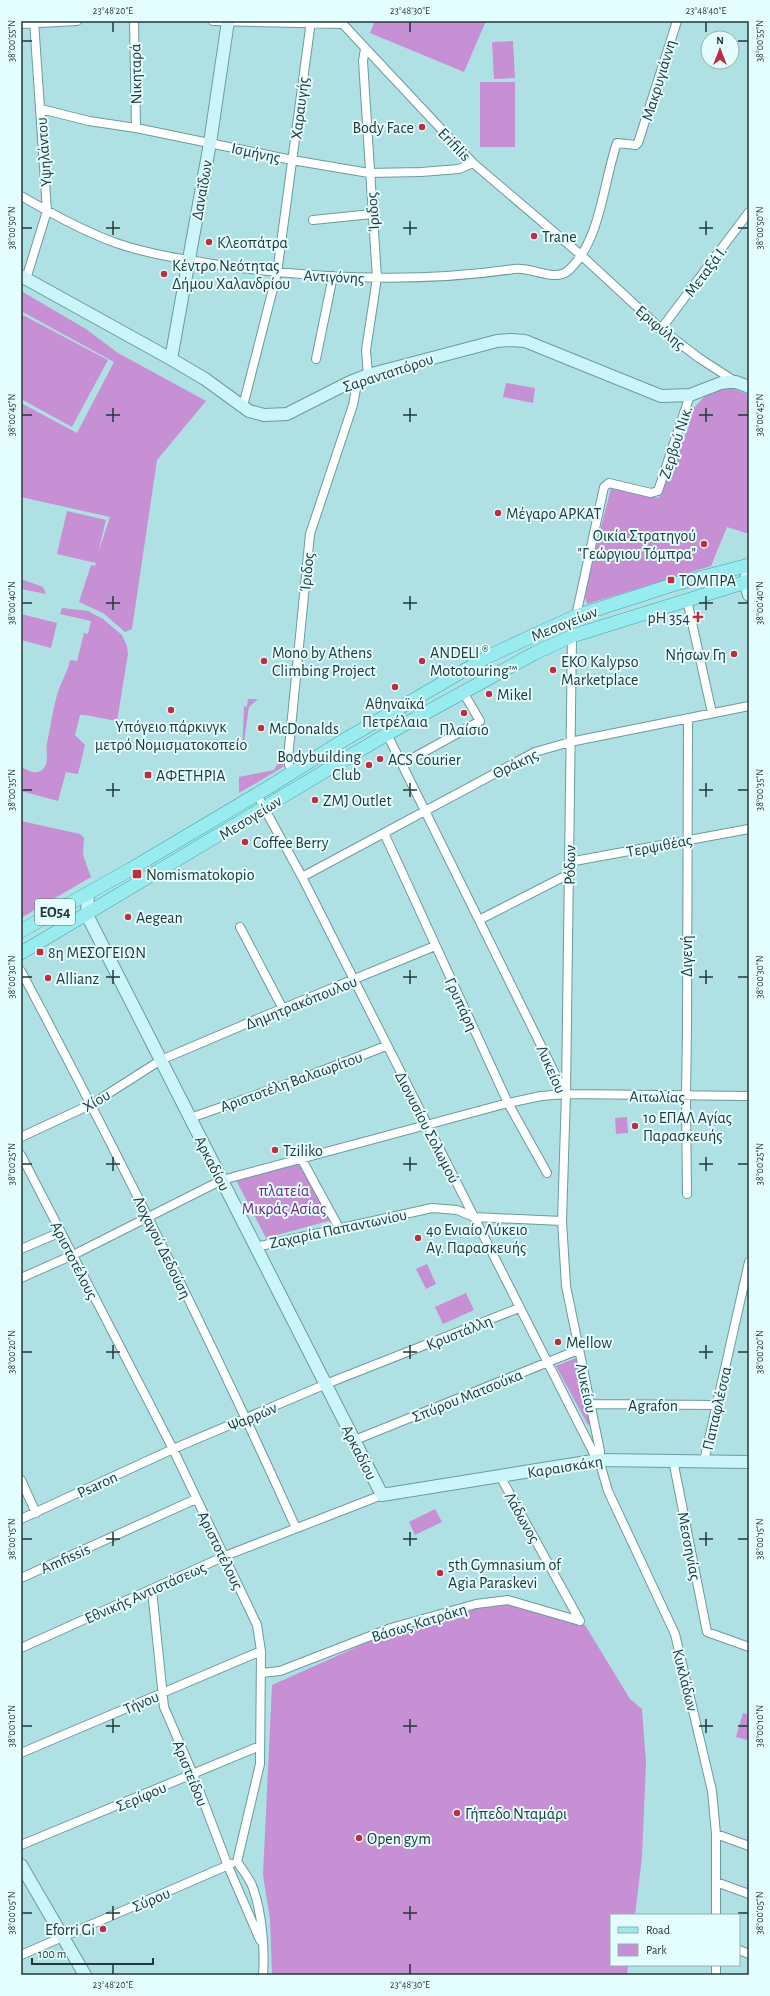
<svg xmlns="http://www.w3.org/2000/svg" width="770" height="1996" font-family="'Alegreya Sans',sans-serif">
<rect width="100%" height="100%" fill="#afe1e4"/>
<path fill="#c78fd4" d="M375,21H486L464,72L370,33Z
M513,41L515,78L494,79L492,42Z
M480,82H515V147H480Z
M21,291L86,329L118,353L206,401L157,460L132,629L125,632L103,613L79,602L91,565L95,566L96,563L57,554L67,511L106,520L98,553L110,517L21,497V403L77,433L114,362L21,311Z
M21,314L108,360L72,427L21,399Z
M506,383L535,388L533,403L503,397Z
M726,386L749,395V534L727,527L711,566L587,604L584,594L611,488L659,498L688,428L690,412L708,393Z
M21,579L43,587L46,594L21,589Z
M62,608L88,611L103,619L122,635L127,646L128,654L117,721L85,715H80L75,735L85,745L78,774L66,772L58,801L21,791V767C28,770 36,776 43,769C50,763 45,751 47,743C51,725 53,706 59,689C63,678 68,671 70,660L77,661L84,633L88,634L91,621L60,614Z
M21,614L57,623L51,648L21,640Z
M248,699H258L249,707L242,755L244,706L247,707Z
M279,761L284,762L283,767L239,793V777L274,770Z
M21,821L80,834L84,838L83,855L91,877L21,918Z
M627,1117L628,1133L616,1134L615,1118Z
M300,1161L332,1220L266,1238L236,1180Z
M427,1264L436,1284L426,1289L416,1269Z
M466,1293L474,1310L443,1324L435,1307Z
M576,1358L591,1423L588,1425L556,1366Z
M435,1509L442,1522L415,1535L409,1522Z
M509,1605L585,1625L630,1699L642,1709L646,1763L642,1857L635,1915H611V1965H628L627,1975H272L270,1919L263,1875L272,1685L388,1633L469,1609Z
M743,1713L749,1715V1734L747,1740L736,1737Z"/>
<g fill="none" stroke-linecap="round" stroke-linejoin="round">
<g stroke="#6b9b9d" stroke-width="10">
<path id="street" d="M134,21L136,128
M213,21L343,24
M340,21L473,163L581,255L661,329L699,358L736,382
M21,24L77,21
M365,49L363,61L377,278L366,350L368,375
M41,109L89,121L136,128L292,160L369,173L421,172L459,169L473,163
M21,196C51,213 83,231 116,243C151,255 189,260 226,266C321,279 419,283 514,269C531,266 555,283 569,270C601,240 603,183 617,143L636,145L638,143L677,21
M313,220L372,214
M26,279L47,211L34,21
M661,329L749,212
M316,359L333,276
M243,406L277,273L311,21
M687,600L712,713
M576,616L604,487L609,483L651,493L658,491L690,395
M572,636L566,1094L562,1221L566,1286L600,1451L599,1460L608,1491L675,1634L712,1791L716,1834V1915
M387,734L564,1092
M402,764L480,721L463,692
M293,772L289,765L288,758L310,534L353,405L358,378
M257,795L302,877L593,1452L599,1460
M384,833L508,1103L547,1173
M569,862L749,829
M302,877L535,752L570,742L749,706
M479,920L569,874
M240,927L283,1009
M21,971C118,1154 211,1339 296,1528
M196,1116L293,1082L386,1046
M21,1137L92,1104L161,1060L262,1017L435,946
M21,1155L173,1449L257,1625L261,1651L260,1764L237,1862C243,1870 250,1879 253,1888C262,1913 265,1949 263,1975
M301,1158L339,1228
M687,1194L686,1096L687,1031L688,718
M256,1247L432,1208L457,1210L474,1217L562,1221
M21,1249L61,1232
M21,1278L73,1255L222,1180L508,1103L541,1096L566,1094L749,1096
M591,1404L716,1405
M355,1440L578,1350
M673,1460L707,1632L749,1647
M704,1461L749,1262
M500,1476L580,1621
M21,1480L36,1513
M21,1519L173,1449L331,1382L519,1308
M21,1578L196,1499
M152,1590L164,1707L193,1774L228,1866L260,1940
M21,1648L225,1556L382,1495
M261,1673L280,1671L391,1628L476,1604L508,1600L580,1621
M21,1753L261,1651
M716,1834L749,1846
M21,1845L260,1746
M716,1882L749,1894
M739,1950L749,1954
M21,1955L231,1864
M716,1975V1965"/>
</g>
<g stroke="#6b9b9d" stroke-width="14">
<path id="secondary" d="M21,276L171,359L205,379L249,411L264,415L287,414L350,382L368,375L497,341L510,340L525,341L661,396L690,395L721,383L728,382H736L749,387
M171,359L210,143L228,21
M749,570L745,582L749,595
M88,893L87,915L382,1495L599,1460L749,1462
M21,1865L85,1975"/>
</g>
<g stroke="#42a5a9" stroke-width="14">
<path id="primary" d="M21,931L131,869L269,787L344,740L489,656L576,616L672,585L749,565
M21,953L387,734L535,653L572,636L749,581"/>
</g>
<use href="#street" stroke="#fff" stroke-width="8"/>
<use href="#secondary" stroke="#cbf5f8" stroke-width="12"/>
<use href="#primary" stroke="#98ecf0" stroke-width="13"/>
</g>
<path fill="none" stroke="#233839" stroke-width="1.5" d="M113,22V32M410,22V32M706,22V32M22,41H32M738,41H748M113,221V235M410,221V235M706,221V235M22,228H32M106,228H120M403,228H417M699,228H713M738,228H748M113,408V422M410,408V422M706,408V422M22,415H32M106,415H120M403,415H417M699,415H713M738,415H748M113,596V610M410,596V610M706,596V610M22,603H32M106,603H120M403,603H417M699,603H713M738,603H748M113,783V797M410,783V797M706,783V797M22,790H32M106,790H120M403,790H417M699,790H713M738,790H748M113,970V984M410,970V984M706,970V984M22,977H32M106,977H120M403,977H417M699,977H713M738,977H748M113,1157V1171M410,1157V1171M706,1157V1171M22,1164H32M106,1164H120M403,1164H417M699,1164H713M738,1164H748M113,1345V1359M410,1345V1359M706,1345V1359M22,1352H32M106,1352H120M403,1352H417M699,1352H713M738,1352H748M113,1532V1546M410,1532V1546M706,1532V1546M22,1539H32M106,1539H120M403,1539H417M699,1539H713M738,1539H748M113,1719V1733M410,1719V1733M706,1719V1733M22,1726H32M106,1726H120M403,1726H417M699,1726H713M738,1726H748M113,1906V1920M410,1906V1920M22,1913H32M106,1913H120M403,1913H417M738,1913H748M113,1964V1974M410,1964V1974"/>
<g fill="#bf2e3f" stroke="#e4fdfe" stroke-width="1.5">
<circle cx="422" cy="127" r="4"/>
<circle cx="534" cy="236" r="4"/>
<circle cx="209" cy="242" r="4"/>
<circle cx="164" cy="274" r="4"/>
<circle cx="498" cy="513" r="4"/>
<circle cx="704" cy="544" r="4"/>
<rect x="667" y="576" width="8" height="8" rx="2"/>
<path d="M696 611h4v4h4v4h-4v4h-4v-4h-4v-4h4z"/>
<circle cx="734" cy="654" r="4"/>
<circle cx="264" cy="661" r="4"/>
<circle cx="422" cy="661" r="4"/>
<circle cx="553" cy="670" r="4"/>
<circle cx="395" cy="687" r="4"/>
<circle cx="489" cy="694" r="4"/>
<circle cx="171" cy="710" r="4"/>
<circle cx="464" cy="713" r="4"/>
<circle cx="261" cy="728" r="4"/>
<circle cx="380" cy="759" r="4"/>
<circle cx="369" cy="765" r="4"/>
<rect x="144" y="771" width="8" height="8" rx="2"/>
<circle cx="315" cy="800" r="4"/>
<circle cx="245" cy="842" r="4"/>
<rect x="132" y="869" width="10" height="10" rx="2"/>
<circle cx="128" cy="917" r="4"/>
<rect x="36" y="948" width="8" height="8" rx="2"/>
<circle cx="48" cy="978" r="4"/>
<circle cx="635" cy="1126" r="4"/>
<circle cx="275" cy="1150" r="4"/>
<circle cx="418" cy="1238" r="4"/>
<circle cx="558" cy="1342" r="4"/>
<circle cx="440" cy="1573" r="4"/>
<circle cx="457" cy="1813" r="4"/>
<circle cx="359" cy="1838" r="4"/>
<circle cx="103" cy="1929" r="4"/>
</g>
<g text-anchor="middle" stroke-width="4" stroke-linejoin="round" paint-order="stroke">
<rect fill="#e4fdfe" stroke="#5d7374" stroke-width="1" x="35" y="899" width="40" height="26" rx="3"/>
<g font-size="15" font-weight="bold" fill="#233839">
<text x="55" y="917">ΕΟ54</text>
</g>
<g font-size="16" fill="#233839" stroke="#e4fdfe">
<text transform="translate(135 74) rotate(-91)" y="6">Νικηταρά</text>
<text transform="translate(658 80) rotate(-73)" y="6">Μακρυγιάννη</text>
<text transform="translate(299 108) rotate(-83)" y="6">Χαραυγής</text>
<text transform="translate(455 144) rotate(46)" y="6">Erifilis</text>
<text transform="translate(43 152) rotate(-94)" y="6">Υψηλάντου</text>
<text transform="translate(256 152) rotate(12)" y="6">Ισμήνης</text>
<text transform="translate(201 190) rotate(-80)" y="6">Δαναΐδων</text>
<text transform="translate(372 212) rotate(-94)" y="6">Ίριδος</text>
<text transform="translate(705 271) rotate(-53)" y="6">Μεταξά Ι.</text>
<text transform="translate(334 276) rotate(3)" y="6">Αντιγόνης</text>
<text transform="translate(661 327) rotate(40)" y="6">Εριφύλης</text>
<text transform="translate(388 372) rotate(-18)" y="6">Σαρανταπόρου</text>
<text transform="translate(675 442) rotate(-72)" y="6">Ζερβού Νικ.</text>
<text transform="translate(306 572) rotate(-84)" y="6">Ίριδος</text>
<text transform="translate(564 623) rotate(-22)" y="6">Μεσογείων</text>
<text transform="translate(515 763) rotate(-26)" y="6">Θράκης</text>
<text transform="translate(250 817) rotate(-32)" y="6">Μεσογείων</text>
<text transform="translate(659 845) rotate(-11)" y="6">Τερψιθέας</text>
<text transform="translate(569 865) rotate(-89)" y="6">Ρόδων</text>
<text transform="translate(686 956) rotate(-90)" y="6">Διγενή</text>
<text transform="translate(301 1002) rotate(-22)" y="6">Δημητρακόπουλου</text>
<text transform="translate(462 1004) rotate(65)" y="6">Γρυπάρη</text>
<text transform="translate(552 1069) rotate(66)" y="6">Λυκείου</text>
<text transform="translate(291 1081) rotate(-20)" y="6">Αριστοτέλη Βαλαωρίτου</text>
<text transform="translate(657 1096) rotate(1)" y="6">Αιτωλίας</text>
<text transform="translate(96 1100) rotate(-30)" y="6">Χίου</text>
<text transform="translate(428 1127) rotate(63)" y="6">Διονυσίου Σολωμού</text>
<text transform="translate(213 1163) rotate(63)" y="6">Αρκαδίου</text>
<text transform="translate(338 1228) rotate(-12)" y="6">Ζαχαρία Παπαντωνίου</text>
<text transform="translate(163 1247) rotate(64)" y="6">Λοχαγού Δεδούση</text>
<text transform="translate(75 1260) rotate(63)" y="6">Αριστοτέλους</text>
<text transform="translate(459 1332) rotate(-22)" y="6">Κρυστάλλη</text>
<text transform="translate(587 1388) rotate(78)" y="6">Λυκείου</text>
<text transform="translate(467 1395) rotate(-22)" y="6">Σπύρου Ματσούκα</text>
<text x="653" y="1411">Agrafon</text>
<text transform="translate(716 1408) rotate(-77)" y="6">Παπαφλέσσα</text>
<text transform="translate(252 1416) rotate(-23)" y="6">Ψαρρών</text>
<text transform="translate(360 1452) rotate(63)" y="6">Αρκαδίου</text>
<text transform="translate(565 1466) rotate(-9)" y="6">Καραισκάκη</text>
<text transform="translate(97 1484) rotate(-25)" y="6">Psaron</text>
<text transform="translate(523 1517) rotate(61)" y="6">Λάδωνος</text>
<text transform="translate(690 1546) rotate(79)" y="6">Μεσσηνίας</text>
<text transform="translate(221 1550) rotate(64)" y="6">Αριστοτέλους</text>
<text transform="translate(65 1558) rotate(-24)" y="6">Amfissis</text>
<text transform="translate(145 1592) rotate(-24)" y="6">Εθνικής Αντιστάσεως</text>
<text transform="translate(419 1622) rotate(-17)" y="6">Βάσως Κατράκη</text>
<text transform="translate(686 1680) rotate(76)" y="6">Κυκλάδων</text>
<text transform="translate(141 1702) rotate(-23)" y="6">Τήνου</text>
<text transform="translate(191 1773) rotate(68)" y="6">Αριστείδου</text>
<text transform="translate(141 1796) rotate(-23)" y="6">Σερίφου</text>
<text transform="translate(151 1899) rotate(-23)" y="6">Σύρου</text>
</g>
<g font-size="16" fill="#233839" stroke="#e4fdfe" text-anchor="start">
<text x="414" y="133" text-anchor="end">Body Face</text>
<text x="542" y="242">Trane</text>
<text x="217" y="248">Κλεοπάτρα</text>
<text x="172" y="271">Κέντρο Νεότητας<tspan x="172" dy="18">Δήμου Χαλανδρίου</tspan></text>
<text x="506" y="519">Μέγαρο ΑΡΚΑΤ</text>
<text x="696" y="541" text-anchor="end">Οικία Στρατηγού<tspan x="696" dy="18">"Γεώργιου Τόμπρα"</tspan></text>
<text x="679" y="586">ΤΟΜΠΡΑ</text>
<text x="690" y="623" text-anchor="end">pH 354</text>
<text x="272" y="658">Mono by Athens<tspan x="272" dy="18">Climbing Project</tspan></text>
<text x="430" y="658">ANDELI ®<tspan x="430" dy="18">Mototouring™</tspan></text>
<text x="726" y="660" text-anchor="end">Νήσων Γη</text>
<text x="561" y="667">EKO Kalypso<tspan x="561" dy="18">Marketplace</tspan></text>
<text x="497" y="700">Mikel</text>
<text x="395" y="709" text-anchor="middle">Αθηναϊκά<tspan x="395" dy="18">Πετρέλαια</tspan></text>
<text x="171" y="732" text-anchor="middle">Υπόγειο πάρκινγκ<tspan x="171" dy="18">μετρό Νομισματοκοπείο</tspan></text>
<text x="269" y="734">McDonalds</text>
<text x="464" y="735" text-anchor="middle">Πλαίσιο</text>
<text x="361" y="762" text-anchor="end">Bodybuilding<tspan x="361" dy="18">Club</tspan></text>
<text x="388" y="765">ACS Courier</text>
<text x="156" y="781">ΑΦΕΤΗΡΙΑ</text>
<text x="323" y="806">ZMJ Outlet</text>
<text x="253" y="848">Coffee Berry</text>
<text x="146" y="880">Nomismatokopio</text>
<text x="136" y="923">Aegean</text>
<text x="48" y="958">8η ΜΕΣΟΓΕΙΩΝ</text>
<text x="56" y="984">Allianz</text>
<text x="643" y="1123">1ο ΕΠΑΛ Αγίας<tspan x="643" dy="18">Παρασκευής</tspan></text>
<text x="283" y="1156">Tziliko</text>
<text x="426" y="1235">4ο Ενιαίο Λύκειο<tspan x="426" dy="18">Αγ. Παρασκευής</tspan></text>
<text x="566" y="1348">Mellow</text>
<text x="448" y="1570">5th Gymnasium of<tspan x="448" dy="18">Agia Paraskevi</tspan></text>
<text x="465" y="1819">Γήπεδο Νταμάρι</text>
<text x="367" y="1844">Open gym</text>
<text x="95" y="1935" text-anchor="end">Eforri Gi</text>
</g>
<g font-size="16" fill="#712582" stroke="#e4fdfe">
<text x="284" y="1196">πλατεία<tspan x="284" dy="18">Μικράς Ασίας</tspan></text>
</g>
</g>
<rect width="770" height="1996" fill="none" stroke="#e4fdfe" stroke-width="44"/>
<rect x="610" y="1914" width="130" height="52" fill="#e4fdfe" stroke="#97aeaf"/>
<rect x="618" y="1927" width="20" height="6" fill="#98ecf0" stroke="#97aeaf"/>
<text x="646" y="1934" font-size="12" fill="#233839">Road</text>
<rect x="618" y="1944" width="20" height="12" fill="#c78fd4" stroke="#97aeaf"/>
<text x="646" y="1954" font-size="12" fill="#233839">Park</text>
<g transform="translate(720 50)"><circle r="19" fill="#e4fdfe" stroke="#97aeaf"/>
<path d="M0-3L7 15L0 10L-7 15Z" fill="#bf2e3f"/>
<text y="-6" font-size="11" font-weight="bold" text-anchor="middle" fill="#233839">N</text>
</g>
<path d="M32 1958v6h121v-6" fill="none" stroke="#233839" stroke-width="2"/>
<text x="38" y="1958" font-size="12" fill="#233839" stroke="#e4fdfe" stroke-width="3" paint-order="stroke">100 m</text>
<rect x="22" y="22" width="726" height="1952" fill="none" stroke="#233839" stroke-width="1.5"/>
<g font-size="10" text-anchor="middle" fill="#233839">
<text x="113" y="14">23°48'20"E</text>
<text x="410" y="14">23°48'30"E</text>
<text x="706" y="14">23°48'40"E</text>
<text transform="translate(11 41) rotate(-90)" y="4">38°00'55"N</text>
<text transform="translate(759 41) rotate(-90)" y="4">38°00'55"N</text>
<text transform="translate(11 228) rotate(-90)" y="4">38°00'50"N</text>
<text transform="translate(759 228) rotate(-90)" y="4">38°00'50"N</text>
<text transform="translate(11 415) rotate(-90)" y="4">38°00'45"N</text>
<text transform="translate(759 415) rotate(-90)" y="4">38°00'45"N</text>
<text transform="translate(11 603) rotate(-90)" y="4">38°00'40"N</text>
<text transform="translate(759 603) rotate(-90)" y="4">38°00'40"N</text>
<text transform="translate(11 790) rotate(-90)" y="4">38°00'35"N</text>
<text transform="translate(759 790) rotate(-90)" y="4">38°00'35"N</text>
<text transform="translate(11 977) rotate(-90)" y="4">38°00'30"N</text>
<text transform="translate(759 977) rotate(-90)" y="4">38°00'30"N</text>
<text transform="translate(11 1164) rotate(-90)" y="4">38°00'25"N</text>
<text transform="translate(759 1164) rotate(-90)" y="4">38°00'25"N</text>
<text transform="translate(11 1352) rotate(-90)" y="4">38°00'20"N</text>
<text transform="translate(759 1352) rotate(-90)" y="4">38°00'20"N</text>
<text transform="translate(11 1539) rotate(-90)" y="4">38°00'15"N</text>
<text transform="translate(759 1539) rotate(-90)" y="4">38°00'15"N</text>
<text transform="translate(11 1726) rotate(-90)" y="4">38°00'10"N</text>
<text transform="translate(759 1726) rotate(-90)" y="4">38°00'10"N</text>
<text transform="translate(11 1913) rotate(-90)" y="4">38°00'05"N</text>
<text transform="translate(759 1913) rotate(-90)" y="4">38°00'05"N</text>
<text x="113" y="1988">23°48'20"E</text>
<text x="410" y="1988">23°48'30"E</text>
</g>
</svg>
